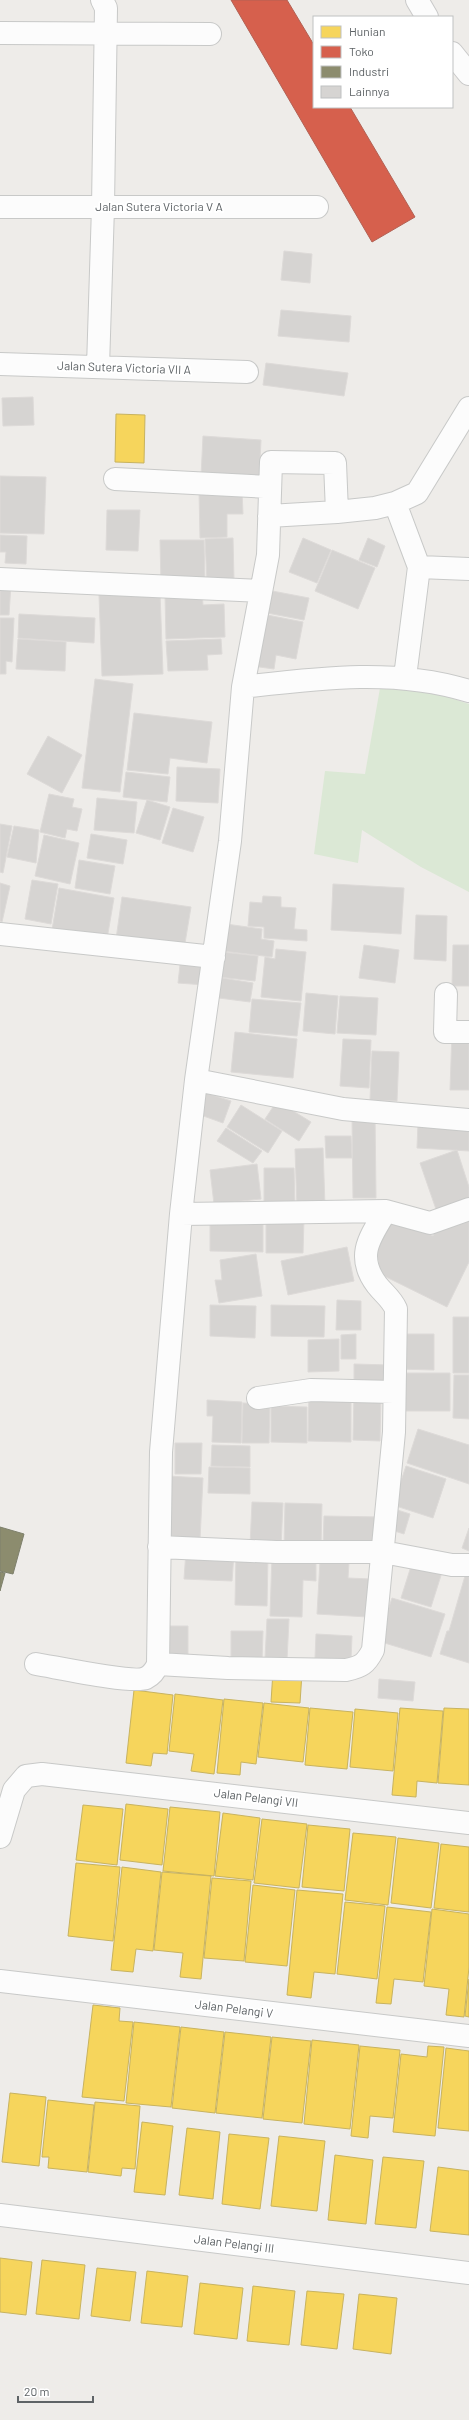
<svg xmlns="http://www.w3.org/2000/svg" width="469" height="2420" font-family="Barlow,sans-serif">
<rect width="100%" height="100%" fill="#eeece9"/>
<path fill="#dbe8d5" d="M380,688L427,690L469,704V892L421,867L362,830L358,863L314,854L325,771L365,774Z"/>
<path fill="#f6d55c" stroke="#c8b35f" d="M116,414L145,415L144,463L115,462Z
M273,1671L302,1673L300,1703L271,1702Z
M134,1690L173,1695L167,1754L153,1753L151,1766L126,1763Z
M175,1694L223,1700L214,1774L191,1771L194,1754L169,1751Z
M224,1699L263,1703L256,1764L241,1762L240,1775L217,1773Z
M264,1703L309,1708L303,1762L258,1757Z
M310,1708L353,1712L347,1769L305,1765Z
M400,1708L443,1711L437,1783L417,1781L416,1797L392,1795Z
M444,1708L469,1709V1785L438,1783Z
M355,1709L398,1713L393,1771L350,1767Z
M126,1804L168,1809L162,1865L120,1860Z
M83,1805L123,1809L117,1865L76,1860Z
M170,1807L220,1812L214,1876L163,1871Z
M223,1813L260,1818L253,1880L215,1876Z
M262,1819L307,1824L299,1888L254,1883Z
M308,1825L350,1829L344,1891L302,1887Z
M353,1833L396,1837L388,1905L345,1900Z
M398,1838L439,1843L431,1908L391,1903Z
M441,1844L469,1847V1912L434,1908Z
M76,1863L120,1867L113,1941L68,1936Z
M122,1867L161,1872L153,1951L136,1949L133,1972L111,1970Z
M162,1872L211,1876L201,1979L180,1977L183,1953L154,1950Z
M212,1878L251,1881L244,1961L204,1958Z
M253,1885L295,1890L287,1966L245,1962Z
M297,1890L343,1894L335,1974L314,1972L311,1998L287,1995Z
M345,1902L385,1906L377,1979L337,1974Z
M387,1907L431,1912L423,1982L394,1979L391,2004L376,2003Z
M432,1909L469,1914V1967L464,2017L446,2015L449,1989L424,1986Z
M469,1979V2017L465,2016Z
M93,2005L120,2008L119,2021L133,2022L124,2101L82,2097Z
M134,2022L180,2027L171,2107L126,2103Z
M181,2027L224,2032L215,2113L172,2108Z
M225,2032L271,2037L262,2118L216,2113Z
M272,2037L311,2041L302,2123L263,2119Z
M312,2040L359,2045L350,2129L304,2124Z
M360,2046L400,2050L393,2118L370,2116L368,2138L351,2136Z
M428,2046L444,2047L435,2136L393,2132L401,2054L427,2057Z
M446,2048L469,2051V2131L438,2128Z
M10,2093L46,2097L39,2166L2,2162Z
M48,2100L94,2105L87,2172L48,2168L49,2157H42Z
M95,2102L140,2106L135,2169L122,2168L121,2176L88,2172Z
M142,2122L173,2126L165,2195L134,2192Z
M187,2128L220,2132L213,2199L179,2195Z
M229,2134L269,2138L260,2209L222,2204Z
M279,2136L325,2141L317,2211L271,2206Z
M335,2155L373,2160L366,2224L328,2220Z
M383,2157L424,2161L416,2228L375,2224Z
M438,2167L469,2171V2235L430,2231Z
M0,2258L32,2262L26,2315L0,2312Z
M42,2260L85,2265L79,2319L36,2314Z
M97,2268L136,2272L130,2321L91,2316Z
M147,2271L188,2276L182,2327L141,2323Z
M200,2283L243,2288L237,2339L194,2334Z
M253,2286L295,2291L289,2345L247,2341Z
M307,2291L344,2294L337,2349L301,2345Z
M359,2294L397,2298L391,2354L353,2349Z"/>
<path fill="#d6604d" stroke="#b26154" d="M231,0H287L314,45V107H350L415,217L372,242Z"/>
<path fill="#8c8c6e" stroke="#7e806c" d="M0,1527L24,1534L13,1574L0,1571Z
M0,1572L5,1573L0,1591Z"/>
<path fill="#d6d4d2" stroke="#dddad8" d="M284,251L312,254L310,283L281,280Z
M281,310L351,316L349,342L278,336Z
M266,363L348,373L344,396L263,385Z
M33,397L34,425L3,426L2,398Z
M203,436L261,440L259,480L201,477Z
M0,476L46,477L44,534L0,533Z
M242,490L243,514H227V537L200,538L199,491Z
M107,510H140L138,551L106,550Z
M0,535L27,536L26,564L5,563L6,552H0Z
M233,538L234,581L207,582L205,539Z
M303,538L331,550L317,583L289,572Z
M368,538L385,546L377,567L359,560Z
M160,540H204L205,583L161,584Z
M332,550L375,568L358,609L315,591Z
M0,583L11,584L9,615H0Z
M267,590L309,598L304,620L262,612Z
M160,593L163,674L102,676L99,595Z
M202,593L203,605L224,604L225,637L166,639L165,594Z
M19,614L95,618L94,643L18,638Z
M262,614L303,622L296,659L276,655L274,669L252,666Z
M0,618H14L12,662L6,661V674H0Z
M18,639L66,642L65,671L16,669Z
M221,639L222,654L207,655L208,670L168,671L166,641Z
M95,679L133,684L120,792L82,788Z
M134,713L212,722L207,763L170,758L168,774L127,770Z
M48,736L82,755L62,793L27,774Z
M177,767L220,769L218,803L176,801Z
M126,772L170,777L167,802L123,797Z
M49,794L74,799L72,807L82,809L77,831L67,829L65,838L40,832Z
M97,798L137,802L134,833L94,830Z
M147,800L170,807L160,840L136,833Z
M173,808L204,817L193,852L162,843Z
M0,824L12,826L3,873L0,872Z
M14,826L39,830L36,863L7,857Z
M91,834L127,840L123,864L87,858Z
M44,835L79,843L70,884L35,876Z
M79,860L115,866L110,894L75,888Z
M32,880L58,884L51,924L25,919Z
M0,883L10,886L2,922L0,921Z
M333,884L404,888L401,934L331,930Z
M59,888L114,898L107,939L52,930Z
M263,896L281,897V907L296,908L294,929L307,930V941L264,938V927L248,926L250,902L262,903Z
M122,897L191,907L184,949L116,939Z
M416,915L447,916L446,961L414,959Z
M226,924L262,929L261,939L274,941L272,957L222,951Z
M364,945L399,950L395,983L359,978Z
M453,945H469V986H452Z
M276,949L306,952L301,1001L261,997L265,957L275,959Z
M222,952L258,956L255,981L219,977Z
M180,965L207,967L205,985L178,983Z
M222,978L253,983L250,1002L219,998Z
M306,993L338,996L335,1034L303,1031Z
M340,996L378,998L376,1035L337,1033Z
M252,999L301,1003L297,1036L249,1032Z
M235,1032L297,1039L293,1078L231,1072Z
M452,1032L469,1033V1090H450Z
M343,1039L371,1040L369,1088L340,1086Z
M372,1051L399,1052L397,1101L370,1100Z
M206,1093L231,1101L223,1123L198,1114Z
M277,1101L311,1122L299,1141L265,1119Z
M241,1105L282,1131L268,1153L227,1127Z
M375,1114L376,1198H353L352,1115Z
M418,1123L469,1125V1151L417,1148Z
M226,1128L262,1151L253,1163L217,1141Z
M325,1136H351L352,1158H326Z
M323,1148L325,1207L297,1208L295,1149Z
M457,1150L469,1187V1204L438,1215L420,1163Z
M257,1164L261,1199L214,1204L210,1170Z
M264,1168H294L295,1207H264Z
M210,1216L263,1217V1252L210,1251Z
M266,1217L304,1218L303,1253H266Z
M386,1219L400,1220L433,1236L438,1226L469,1220V1262L447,1307L374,1271L379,1261L368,1255Z
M347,1247L354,1281L288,1295L281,1261Z
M256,1254L262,1296L219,1303L215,1280H222L220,1260Z
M337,1300L361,1301V1330H336Z
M210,1305L256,1306L255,1338L210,1336Z
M271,1305L325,1306L324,1337L271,1336Z
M453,1317H469V1373H453Z
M356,1334V1359H341V1335Z
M399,1334H434V1370L399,1369Z
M339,1339V1371L308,1372V1340Z
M354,1364L389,1365V1390L354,1389Z
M400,1373H450V1411H400Z
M454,1375H469V1419L453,1418Z
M309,1392L351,1393V1442L308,1441Z
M354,1393L381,1394L380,1441L353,1440Z
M207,1400L242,1402L241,1443L212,1442L213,1416H207Z
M243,1403L270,1404L269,1443H242Z
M271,1406L307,1407V1443L271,1442Z
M418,1429L469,1445V1484L407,1463Z
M175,1443H202L201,1474H175Z
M212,1445L250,1446V1467L211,1466Z
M406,1466L446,1479L433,1518L393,1505Z
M209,1467L250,1468V1494L208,1493Z
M167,1476L203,1478L200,1540L164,1539Z
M252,1502L283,1503L281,1547L250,1546Z
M285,1503L322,1504L321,1548L284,1547Z
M391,1508L410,1514L404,1534L385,1528Z
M324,1516L380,1517V1548L323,1547Z
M469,1528V1551L462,1548Z
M186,1551L234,1553L232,1581L184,1579Z
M236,1554L268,1555L267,1606L235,1605Z
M272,1556L316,1558V1581L303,1580L302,1617L270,1616Z
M413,1560L443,1569L431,1607L401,1598Z
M320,1561L349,1562L348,1578L370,1579L368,1617L317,1614Z
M467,1569H469V1663L440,1654L447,1631H449Z
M392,1598L445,1614L431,1657L378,1641Z
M267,1619H289L287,1660L265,1659Z
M167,1626H188V1654H166Z
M231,1631H263L262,1662L231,1661Z
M316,1634L352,1636L351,1660L315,1658Z
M379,1679L415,1682L413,1701L378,1698Z"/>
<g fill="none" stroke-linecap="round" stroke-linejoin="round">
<g stroke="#c8c9c8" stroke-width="24">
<path id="street" d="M0,33L210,34
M0,207H317
M0,364L247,372
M98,367L103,207L106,8L102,0
M115,479L269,487
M395,503L419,567L405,677
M269,516L337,512L375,508L395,503L417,493L469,408
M419,567L469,569
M0,579L260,591
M243,687C319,678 395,668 469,691
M0,934L214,957
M446,994L445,1032H469
M196,1080L343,1109L469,1120
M181,1214L386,1211L430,1223L469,1209
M258,1398L311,1390L394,1392
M159,1547L276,1552H383L452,1565H469
M36,1664C55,1667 133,1684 146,1678C152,1675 156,1669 158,1664L161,1452L181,1214L196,1080L230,841L243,687L268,555L271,462L335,463L337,512
M158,1664L228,1668L346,1670C361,1667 366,1664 373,1650L394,1432L396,1309C391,1298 384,1294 377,1285C355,1256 370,1237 386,1211
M0,1837L14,1790L26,1776L42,1774L469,1823
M0,1981L469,2036
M0,2215L469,2273"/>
</g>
<g stroke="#c9c9c9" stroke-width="24">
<path id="secondary" d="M417,0L427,17
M452,53L469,74"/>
</g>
<use href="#street" stroke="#fcfcfc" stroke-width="22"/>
<use href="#secondary" stroke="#fcfcfc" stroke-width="22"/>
</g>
<g text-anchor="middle" stroke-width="4" stroke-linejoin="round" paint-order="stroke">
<g font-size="12" fill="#5e6366" stroke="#fff">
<text x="159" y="211">Jalan Sutera Victoria V A</text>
<text transform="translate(124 368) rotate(2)" y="4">Jalan Sutera Victoria VII A</text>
<text transform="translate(256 1798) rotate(7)" y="4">Jalan Pelangi VII</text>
<text transform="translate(234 2009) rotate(7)" y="4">Jalan Pelangi V</text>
<text transform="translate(234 2244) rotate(7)" y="4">Jalan Pelangi III</text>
</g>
</g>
<rect x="313" y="16" width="140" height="92" fill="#ffffff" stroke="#bfc1c2"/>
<rect x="321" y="26" width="20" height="12" fill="#f6d55c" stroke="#bfc1c2"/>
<text x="349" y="36" font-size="12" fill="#5e6366">Hunian</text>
<rect x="321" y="46" width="20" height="12" fill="#d6604d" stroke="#bfc1c2"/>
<text x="349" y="56" font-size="12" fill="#5e6366">Toko</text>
<rect x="321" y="66" width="20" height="12" fill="#8c8c6e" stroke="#bfc1c2"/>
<text x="349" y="76" font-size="12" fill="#5e6366">Industri</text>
<rect x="321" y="86" width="20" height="12" fill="#d6d4d2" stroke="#bfc1c2"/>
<text x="349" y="96" font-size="12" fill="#5e6366">Lainnya</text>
<path d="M18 2396v6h75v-6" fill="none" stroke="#5e6366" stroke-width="2"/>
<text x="24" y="2396" font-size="12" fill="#5e6366" stroke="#ffffff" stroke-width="3" paint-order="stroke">20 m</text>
</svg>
